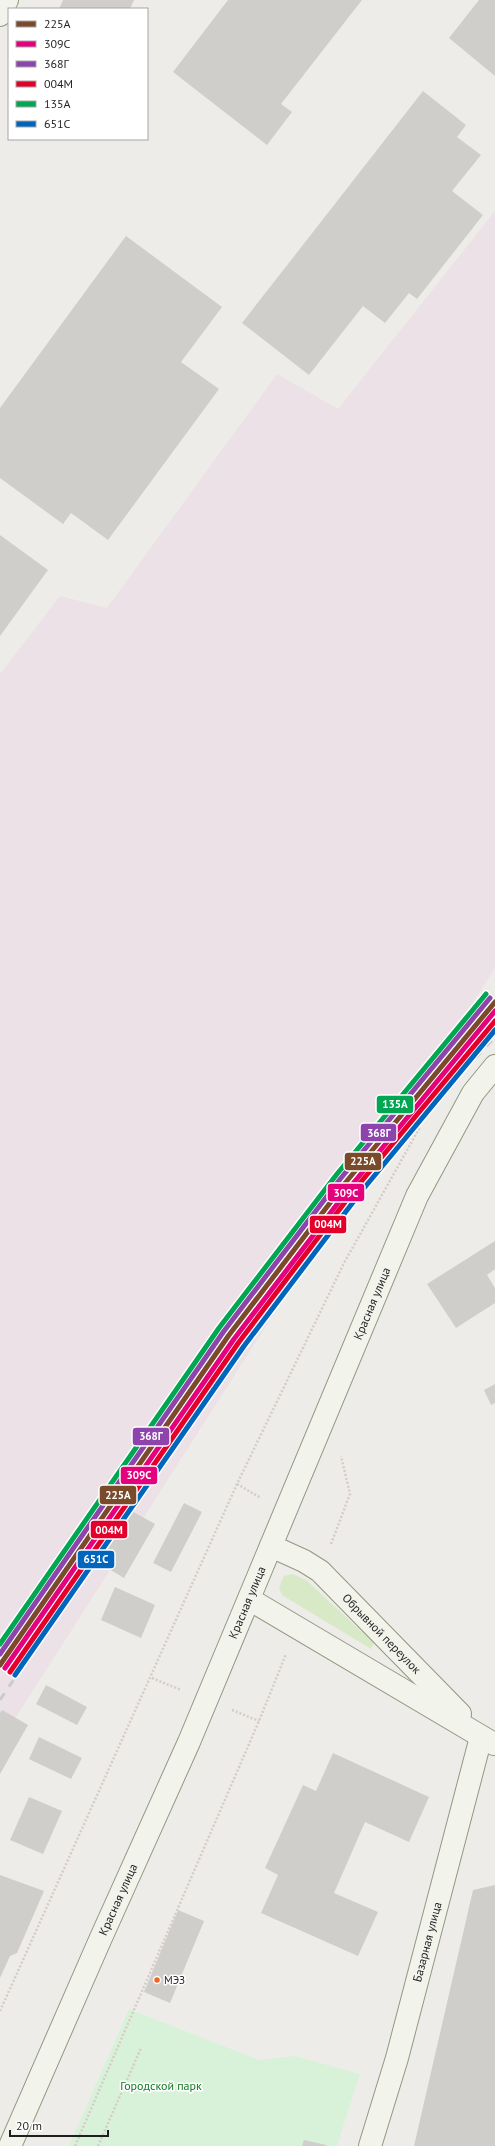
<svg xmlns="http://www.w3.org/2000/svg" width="495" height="2146" font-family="'PT Sans',sans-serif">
<rect width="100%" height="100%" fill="#eeece8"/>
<path fill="#ebe1e6" d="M495,211V968L0,1742V674L60,596L107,608L277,374L338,409Z"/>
<path fill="#d8e9c8" d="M292,1574L306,1580L374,1643L371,1649L282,1595L279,1587L284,1576Z"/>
<path fill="#d8f2d9" d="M129,2009L259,2060L295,2056L360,2074L337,2146H69Z"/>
<path fill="#d0cecb" d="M63,0H134L130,9H59Z
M228,0H362L281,104L292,112L267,145L173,72Z
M479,0H495V76L449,38Z
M423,91L466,125L457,137L481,155L452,191L483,215L417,299L409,293L385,323L363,306L309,375L242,323Z
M126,236L222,307L181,362L219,389L108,540L71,513L63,524L0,478V408Z
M0,535L48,570L0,636Z
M495,1241V1269L487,1275L495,1288V1303L456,1328L427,1284Z
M495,1384V1403L491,1405L484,1390Z
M184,1503L202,1512L171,1572L153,1563Z
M130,1510L155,1524L124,1578L99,1563Z
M115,1587L155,1605L141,1638L101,1620Z
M46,1685L87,1707L77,1725L36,1704Z
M2,1710L28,1725L0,1774V1713Z
M39,1737L82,1758L71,1779L29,1759Z
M333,1753L429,1797L409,1842L365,1822L334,1893L378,1912L358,1956L261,1913L278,1875L265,1868L303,1785L316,1791Z
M29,1797L62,1811L43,1854L10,1840Z
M0,1875L44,1891L17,1953L10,1956L0,1978Z
M495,1885V2146H414L473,1890Z
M178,1910L204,1921L170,2003L144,1992Z
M304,2140L326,2145V2146H302Z"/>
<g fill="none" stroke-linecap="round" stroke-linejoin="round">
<g stroke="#949781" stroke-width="24">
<g id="secondary">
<path d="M0,15L7,0"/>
<path id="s1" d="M271,1546L304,1561L320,1571L460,1714"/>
<path d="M249,1599L494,1744"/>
<path id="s2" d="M10,2146L100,1940L189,1742L417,1196L473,1093L495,1066"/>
<path id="s3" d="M370,2146L397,2058L481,1737"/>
</g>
</g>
<path stroke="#d7cbc8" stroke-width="2.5" stroke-dasharray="2 2" stroke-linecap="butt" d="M456,1066L464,1053L495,1021
M237,1484L261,1498
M331,1544L350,1494L341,1456
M152,1678L181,1690
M232,1710L259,1721
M0,2011L237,1484L344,1263L420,1127
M75,2146L259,1721L286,1654
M98,2146L141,2048"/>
<use href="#secondary" stroke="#f2f4eb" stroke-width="22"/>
<path stroke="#cbcbca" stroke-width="3" stroke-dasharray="8 8" stroke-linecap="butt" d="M0,1700L220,1371L432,1105L495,1037"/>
<g stroke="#fff" stroke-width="8">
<path id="rail-1" d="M0,1665L229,1335L346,1182L495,1002"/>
</g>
<g stroke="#fff" stroke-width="8">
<path id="rail-2" d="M5,1668L234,1339L351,1186L495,1011"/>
</g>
<g stroke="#fff" stroke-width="8">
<path id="rail-3" d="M0,1654L224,1331L341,1178L490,998"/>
</g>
<g stroke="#fff" stroke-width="8">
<path id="rail-4" d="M10,1672L239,1342L355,1189L495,1021"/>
</g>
<g stroke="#fff" stroke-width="8">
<path id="rail-5" d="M0,1644L219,1328L337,1174L486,994"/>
</g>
<g stroke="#fff" stroke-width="8">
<path id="rail-6" d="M15,1675L244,1346L360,1193L495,1030"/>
</g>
<use href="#rail-1" stroke="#7a4b2a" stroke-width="5"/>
<use href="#rail-2" stroke="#e5007d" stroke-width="5"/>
<use href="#rail-3" stroke="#8e44ad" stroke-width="5"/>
<use href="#rail-4" stroke="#e4002b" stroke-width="5"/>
<use href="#rail-5" stroke="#00a651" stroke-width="5"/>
<use href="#rail-6" stroke="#0065bd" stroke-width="5"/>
</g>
<circle fill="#f26522" stroke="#fff" stroke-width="1.5" cx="157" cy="1980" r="3.5"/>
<g text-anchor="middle" stroke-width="3" stroke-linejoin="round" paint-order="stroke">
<g font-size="11" fill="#1f1f1f" stroke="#fff" text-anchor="start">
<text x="164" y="1984">МЭЗ</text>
</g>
<g font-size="12" fill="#1f1f1f" stroke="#fff">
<text dy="4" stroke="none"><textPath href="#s2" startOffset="917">Красная улица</textPath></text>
<text dy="4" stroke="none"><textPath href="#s2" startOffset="593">Красная улица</textPath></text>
<text dy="4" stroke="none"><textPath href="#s1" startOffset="143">Обрывной переулок</textPath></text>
<text dy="4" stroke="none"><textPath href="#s2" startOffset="269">Красная улица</textPath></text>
<text dy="4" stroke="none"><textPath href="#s3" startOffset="212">Базарная улица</textPath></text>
</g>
<g font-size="12" fill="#107b21" stroke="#fff">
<text x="161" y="2090">Городской парк</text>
</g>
</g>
<g stroke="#fff" stroke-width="1.5">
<rect x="376" y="1095" width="38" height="19" rx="4" fill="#00a651"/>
<rect x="360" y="1123" width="37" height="19" rx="4" fill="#8e44ad"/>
<rect x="344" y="1152" width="38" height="19" rx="4" fill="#7a4b2a"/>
<rect x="327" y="1183" width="38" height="19" rx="4" fill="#e5007d"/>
<rect x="309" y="1215" width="38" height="19" rx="4" fill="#e4002b"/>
<rect x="132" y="1427" width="38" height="19" rx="4" fill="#8e44ad"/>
<rect x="120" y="1466" width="38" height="19" rx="4" fill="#e5007d"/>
<rect x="99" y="1485" width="38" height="20" rx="4" fill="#7a4b2a"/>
<rect x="90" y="1520" width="38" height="19" rx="4" fill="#e4002b"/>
<rect x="77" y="1550" width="38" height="19" rx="4" fill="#0065bd"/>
</g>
<g font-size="11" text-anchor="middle" font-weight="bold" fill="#fff">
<text x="395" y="1108">135А</text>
<text x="379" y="1137">368Г</text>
<text x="363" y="1165">225А</text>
<text x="346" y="1197">309С</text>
<text x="328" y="1228">004М</text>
<text x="151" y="1440">368Г</text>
<text x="139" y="1479">309С</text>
<text x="118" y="1499">225А</text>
<text x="109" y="1534">004М</text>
<text x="96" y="1563">651С</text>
</g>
<rect x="8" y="8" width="140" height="132" fill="#ffffff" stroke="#a5a5a5"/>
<rect x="16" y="21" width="20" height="6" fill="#7a4b2a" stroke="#a5a5a5"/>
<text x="44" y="28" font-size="12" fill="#1f1f1f">225А</text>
<rect x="16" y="41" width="20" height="6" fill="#e5007d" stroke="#a5a5a5"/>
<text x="44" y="48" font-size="12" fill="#1f1f1f">309С</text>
<rect x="16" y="61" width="20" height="6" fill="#8e44ad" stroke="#a5a5a5"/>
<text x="44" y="68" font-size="12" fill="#1f1f1f">368Г</text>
<rect x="16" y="81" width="20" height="6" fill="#e4002b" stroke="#a5a5a5"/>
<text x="44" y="88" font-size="12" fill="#1f1f1f">004М</text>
<rect x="16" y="101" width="20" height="6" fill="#00a651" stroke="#a5a5a5"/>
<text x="44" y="108" font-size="12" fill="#1f1f1f">135А</text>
<rect x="16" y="121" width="20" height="6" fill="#0065bd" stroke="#a5a5a5"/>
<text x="44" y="128" font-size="12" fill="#1f1f1f">651С</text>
<path d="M10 2130v6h98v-6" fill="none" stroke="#1f1f1f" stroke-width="2"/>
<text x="16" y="2130" font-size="12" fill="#1f1f1f" stroke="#ffffff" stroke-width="3" paint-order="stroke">20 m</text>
</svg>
